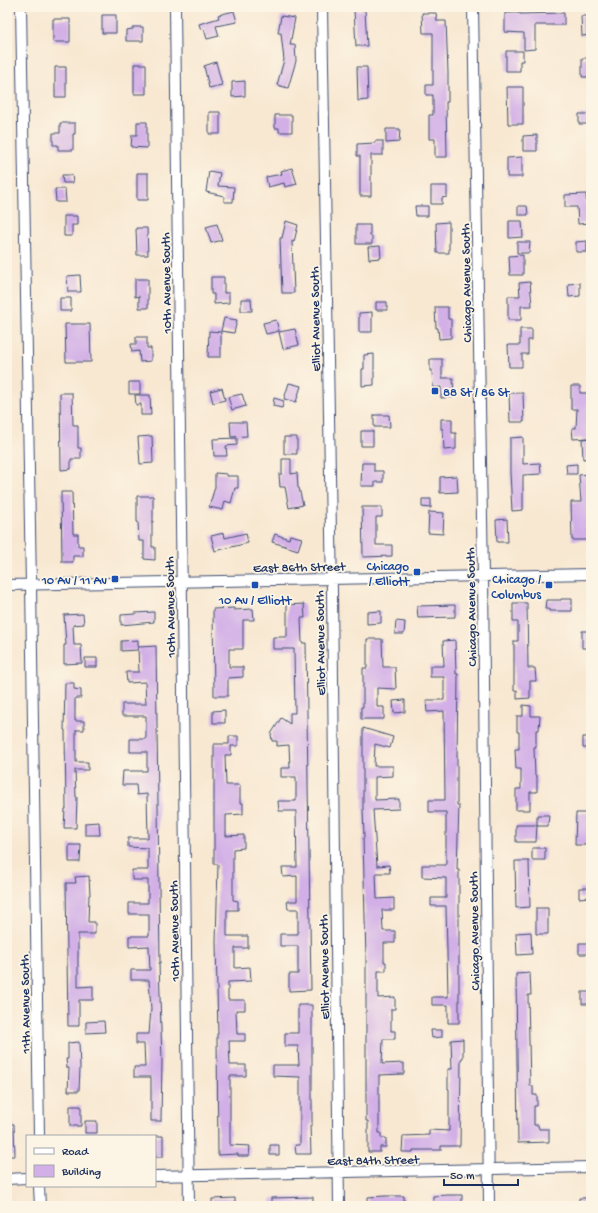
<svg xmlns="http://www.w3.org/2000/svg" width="598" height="1213" font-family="'Gochi Hand',sans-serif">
<rect width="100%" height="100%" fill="#fcf5e5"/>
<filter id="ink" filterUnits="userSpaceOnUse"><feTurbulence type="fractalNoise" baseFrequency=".025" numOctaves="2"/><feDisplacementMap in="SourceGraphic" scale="8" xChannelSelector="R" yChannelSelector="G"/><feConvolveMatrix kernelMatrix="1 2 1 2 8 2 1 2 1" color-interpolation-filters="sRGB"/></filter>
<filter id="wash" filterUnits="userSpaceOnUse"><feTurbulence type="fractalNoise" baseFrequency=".012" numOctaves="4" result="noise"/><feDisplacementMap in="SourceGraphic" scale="16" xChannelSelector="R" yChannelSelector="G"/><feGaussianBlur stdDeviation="0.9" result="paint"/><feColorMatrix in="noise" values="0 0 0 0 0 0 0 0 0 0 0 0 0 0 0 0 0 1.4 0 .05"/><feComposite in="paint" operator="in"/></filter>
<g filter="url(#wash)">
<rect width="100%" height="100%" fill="#f8e8d2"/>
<g id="blocks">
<path fill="#d2afe7" d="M354,10H365L367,46H356Z
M234,11L237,22L216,26L219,36L207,39L204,29L201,30L199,24L219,18L218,15Z
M422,13H436L437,21H446L448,73V102H446L447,157H435V139H429V115H433V95H426V85H433V33H423Z
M505,13H520V14L564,13V25H535V49L524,50V33L505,32Z
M102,15H116V33H102Z
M281,16L295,18L290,45H295L296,61L288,88L277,85L284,60L281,33H278Z
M581,16H591V35L582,36Z
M53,19H70V42H53Z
M133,27H143V41H126V30L133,29Z
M506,51H523V61H520V71H506Z
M582,58H591V77H582Z
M216,62L222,85L209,88L204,66Z
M134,64H146V94H134Z
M55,67H66V97H55Z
M357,67H367L368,100L358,101Z
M245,81V96L232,97V82Z
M507,87H523V124H508Z
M209,112H220V134H209Z
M579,114H591V124H579Z
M275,115H292V132H279V128H275Z
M137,122H147V148L131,147L132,135H137Z
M60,123H75V134H73V150H58V145H53V133H60Z
M386,129H400L399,142L386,143Z
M537,135V151H523V136Z
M375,141H383V155H371V196H360V156H357V144L375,143Z
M522,157V177H507V158Z
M292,168L297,184L285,187L284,183L268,187L266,177L282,174L281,171Z
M209,171L220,173L218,186L234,187L233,202H224V196L206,192Z
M137,173H148V200H137Z
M62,175H72L73,183H63Z
M431,186H447V197L442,198V204H431Z
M55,189H65L66,202H56Z
M586,194L587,208H591V223L578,224L577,207H565V195Z
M415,206H428V216H416Z
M518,206H527L528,215H518Z
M64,216H77V225H72V236H64Z
M286,221L298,225L294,242L292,241L294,293H282L280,238H282Z
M509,221H522L523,237L509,238Z
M449,222V253H437L436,223Z
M217,224L222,240L211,243L206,227Z
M356,225H370V236H372V244H356Z
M136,228H147L148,255H137Z
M587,241V252H576V242Z
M517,242H530L529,253H517Z
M380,246L381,258L369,259L368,247Z
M523,255V275H510L509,256Z
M80,275L81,292H68L67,276Z
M211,277H224V293H229V303L214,304V294H211Z
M135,279H148V308H139V296L135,297Z
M530,282L532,306H521V320H508V296H520L519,283Z
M580,283V296L569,297L568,284Z
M60,298H71V311H60Z
M241,299H251L252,311H241Z
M376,302H387V310H376Z
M435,307H448V319H451V338L439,339L438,328H436Z
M372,312V332H359V313Z
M224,318L237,320L234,333L221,331Z
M276,320L279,331L266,334L263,323Z
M65,324H90L91,362H66Z
M295,329L299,345L283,349L279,332Z
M520,329H532V340H528V354H522V367H509L508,345H520Z
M209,331L221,332V357H208Z
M136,337H147V348H151V361L140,362L139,351L132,352L131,344H136Z
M374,354V385L362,386V369H364V355Z
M430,359H442V378H453L454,397L441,398V387L433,388L432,371H430Z
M129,382H140V394H129Z
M289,383L301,386L296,402L284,399Z
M571,386H580V393H589V401H591L589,438L573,439L572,428H576L577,409H571Z
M222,388L225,400L213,403L210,391Z
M60,393H72L73,425H78V448H81V459H71V469L61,470Z
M509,393H523L524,422H510Z
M242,394L246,406L232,410L228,397Z
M135,395H150L151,415H141V404L136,405Z
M274,398L284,401L282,408L273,406Z
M374,415H389L390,427H374Z
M441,419H452V433H456V449L444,450L443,429H441Z
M230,422H246L247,436L231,437Z
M361,431H373V446H361Z
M152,436L153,463L140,464L138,437Z
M284,437H297V454H284Z
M523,437V464L540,463L541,474L523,475V510L512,511L510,472V438Z
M237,438V445L226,446L227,456H214L213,439Z
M591,438V458L583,459L582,439Z
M282,459H291V474L297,473L298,488H299L303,505L289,508L285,487H280L279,474H282Z
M362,463H374V471H383V482H375V486H361Z
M577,464V474H567L566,465Z
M215,473L227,474V476H238V488H235L231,503L225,501L223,510L209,507L215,487Z
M591,474V540H572L571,502H581L579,475Z
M457,476L458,492L440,493V477Z
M61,492H72L73,534H78V546H83V556H73V562H62Z
M137,496H153V522H152V547H155V560L144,559V541H139L138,522H137Z
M422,499H431V508L422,507Z
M362,507H382V517H376V545H392V556L363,557Z
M429,512L444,513L443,534L428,533Z
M507,519L508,542H497L496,520Z
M224,533L225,538L246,533L248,543L215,551L211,536Z
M275,534L289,539L290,535L302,538L298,550L272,542Z
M561,599H572V611H549V609H545L546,600H561Z
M513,603H527L528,668H535L536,681H530V698L517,699V690L514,691V641H518V622H513Z
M304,604L305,618H301L302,643H306L311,990L289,991V974H298V946H280V934H298V909H288L287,901H297V876L283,877L282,867H297L296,811H279L278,801H296V777H281V768H290L289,745L277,746V741H272L271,734L281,718L290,724V713H295L294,649H273V637H287V605Z
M455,605V617L418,618L417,606Z
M234,608V610L253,609L254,620H243V649H229V667H243V677L228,678V696H214L213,609Z
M381,611V623L367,624V612Z
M154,612V622L121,625V615L135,614V613Z
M83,614L84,624L73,625L74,645H81L82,663L64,664V645H66L64,615Z
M396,621L405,622L404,634H395Z
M582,631H591V648H582Z
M367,639H382L383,667H395L396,689L377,688V707H384V719H361V707H363V668H367Z
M138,640V650L121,651V641Z
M455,640L456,674H458L457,760V805H459L457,870H459V1023H448V1005H432V997H448L446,906H431V898H446V878L422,877V865H446V812H429V800H445L444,711L427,712L426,700H444V677H430V666H444L443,641Z
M156,646L160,963H159L162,1061L161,1121H151V1077H134V1067H145L144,1044H136V1034H149L151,1009L149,980H131V970H150L149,946L129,947V936H149V914H129V903H148V880H132V870H148V848L128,847V838H148L147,794L137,795L136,785H122L123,771H147V752H130V739H146V716H122V704H146L145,682L127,683L126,672H139L138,647Z
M85,658H97V667H85Z
M65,683H74V689L81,690V698H75V721H84V730H76V762H88V770H75L76,797H77L76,828H64L65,809H66L65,730H64Z
M405,700V712L394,713L393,701Z
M523,705L531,706V716H540L539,730H536V747H534L535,776H537V792H530V810H516V789H521V769H516L515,749H519V732H517V716H523Z
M225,710V723H213V711Z
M363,728L393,737L390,748L375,744L374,766H393V776L375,777V800L399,799V809L373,810L377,866L389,865L390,873H376L377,899L394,898V910H382L383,931H395V943H384V962H386V971H378V998L395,997V1009H391V1031H395V1039H383L382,1064L404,1063V1074L379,1075V1133H381V1138H386V1147H380V1152H368V1121H366V959L363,838H364L363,808Z
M229,736H238V746H231V755H225L226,785H240V803H243V814L226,815V836L244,835V848L233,849V900L238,901V910H227V936H248V948H235V968L250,967L251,981L228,982V1000H245V1010H236L237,1034H245V1041H229L230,1065H246V1076H230V1145L250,1146L249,1156H238V1154L218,1155L217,1034H218L216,942L218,864H214V744H229Z
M583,737H591V748H583Z
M576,813H591V845H575Z
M537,815H549L548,826H537Z
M99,822L100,835H85V823Z
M516,825H537L536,842H516Z
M69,845H81L80,862H69Z
M532,848H545V860H532Z
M515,861H529L530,907L516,908Z
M89,876L90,895H89L88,922H95V934H78V987L93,986V1000H79V1026H68L66,883H76L75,877Z
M579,888H589V897L579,898Z
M536,908H548V934H536Z
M531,932L532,954L517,955L516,933Z
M579,943H591V954H579Z
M530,973L531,995H528L530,1086H533V1095H537V1106H534V1125H538L539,1129H549V1142L518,1143L516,974Z
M582,992H591V1004H582Z
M298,1005H312V1125H310L311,1154H296L295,1145H300V1077L273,1076V1065H299L298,1046H285V1033H298Z
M104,1021L105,1032L86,1033V1022Z
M431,1030H442V1037L432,1038Z
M463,1039V1058L461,1059L460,1146H441V1150H413V1152H402L403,1136L429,1135V1130L449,1131V1089H448V1069H452L451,1040Z
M79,1042L80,1068L79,1091H68L69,1068H67L66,1059H68V1043Z
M70,1106H81V1126H70Z
M85,1121H97V1133H85Z
M7,1124H14L15,1156H7Z
M155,1136H163V1157H155Z
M270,1145H279V1155H270Z
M448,1195H462V1206H433V1196Z
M385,1196H404V1206H368V1197Z
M313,1197V1206H271V1198Z
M235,1198V1206H212V1199Z
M579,1198H591V1206H579Z"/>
</g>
</g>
<g filter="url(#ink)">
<use href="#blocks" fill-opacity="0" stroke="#3c4b6f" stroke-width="1"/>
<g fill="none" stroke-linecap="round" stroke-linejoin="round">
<g stroke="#3c4b6f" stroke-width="12">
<path id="minor" d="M21,7L31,585L39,1136
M175,7L189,1206
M322,7L332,592L339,1206
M473,7L483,576L489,1206
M7,585L591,574
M155,1176L591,1167
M7,1179L27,1178
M39,1186L40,1206"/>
</g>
<use href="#minor" stroke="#fff" stroke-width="10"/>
</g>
</g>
<g fill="#1a4fb4" stroke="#fcf5e5" stroke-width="1.5">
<rect x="431" y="387" width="8" height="8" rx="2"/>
<rect x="413" y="568" width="8" height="8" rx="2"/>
<rect x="111" y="575" width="8" height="8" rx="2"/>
<rect x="251" y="581" width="8" height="8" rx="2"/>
<rect x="545" y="581" width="8" height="8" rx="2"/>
</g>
<g text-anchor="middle" stroke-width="3.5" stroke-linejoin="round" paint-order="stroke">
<g font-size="13" fill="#1b2f5e" stroke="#fcf5e5">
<text transform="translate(165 283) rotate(-91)" y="5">10th Avenue South</text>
<text transform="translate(465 283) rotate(-91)" y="5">Chicago Avenue South</text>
<text transform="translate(314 319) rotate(-91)" y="5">Elliot Avenue South</text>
<text transform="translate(299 566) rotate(-1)" y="5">East 86th Street</text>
<text transform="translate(169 607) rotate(-91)" y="5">10th Avenue South</text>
<text transform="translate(470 607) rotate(-91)" y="5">Chicago Avenue South</text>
<text transform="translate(319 643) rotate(-91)" y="5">Elliot Avenue South</text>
<text transform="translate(173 931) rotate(-91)" y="5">10th Avenue South</text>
<text transform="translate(473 931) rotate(-91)" y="5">Chicago Avenue South</text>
<text transform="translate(323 967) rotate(-91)" y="5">Elliot Avenue South</text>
<text transform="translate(24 1004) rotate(-91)" y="5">11th Avenue South</text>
<text transform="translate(373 1159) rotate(-1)" y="5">East 84th Street</text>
</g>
<g font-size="13" fill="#164399" stroke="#fcf5e5" text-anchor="end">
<text x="443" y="396" text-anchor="start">88 St / 86 St</text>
<text x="409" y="570">Chicago<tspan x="409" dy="15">/ Elliott</tspan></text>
<text x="541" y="583">Chicago /<tspan x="541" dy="15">Columbus</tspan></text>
<text x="107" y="584">10 Av / 11 Av</text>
<text x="255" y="604" text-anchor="middle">10 Av / Elliott</text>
</g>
</g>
<rect width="598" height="1213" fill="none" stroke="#fcf5e5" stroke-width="24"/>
<rect x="26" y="1135" width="130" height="52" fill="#fcf5e5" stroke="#a2a6af"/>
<rect x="34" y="1148" width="20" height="6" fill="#ffffff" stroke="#a2a6af"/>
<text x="62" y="1155" font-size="12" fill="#1b2f5e">Road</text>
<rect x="34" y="1165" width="20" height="12" fill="#d2afe7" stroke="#a2a6af"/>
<text x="62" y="1175" font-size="12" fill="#1b2f5e">Building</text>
<path d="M444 1179v6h74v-6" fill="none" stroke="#1b2f5e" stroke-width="2"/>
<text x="450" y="1179" font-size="12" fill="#1b2f5e" stroke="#fcf5e5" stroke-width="3" paint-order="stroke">50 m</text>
</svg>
